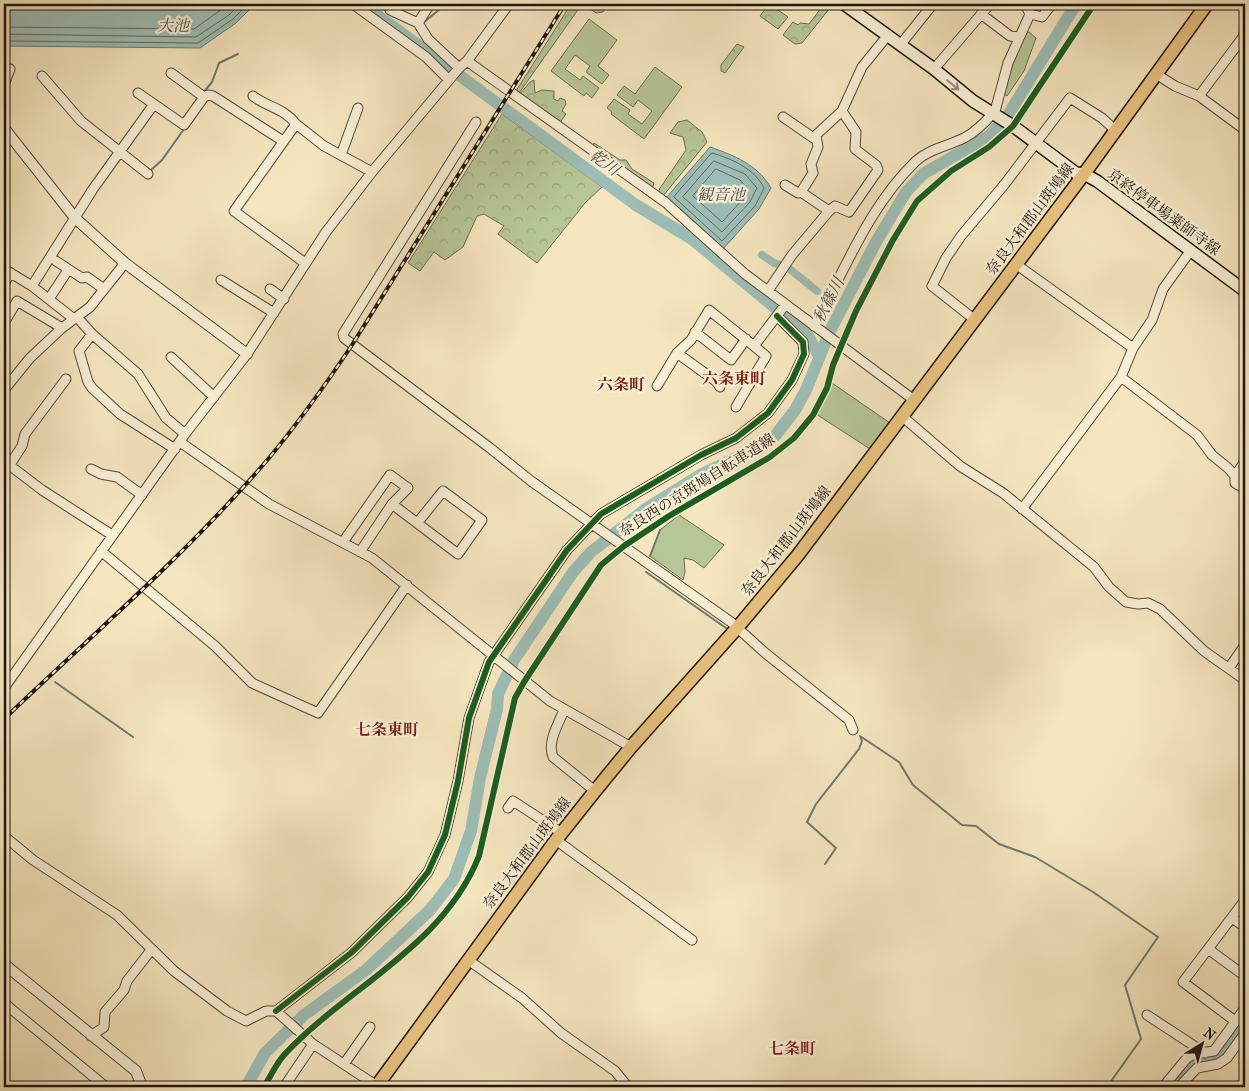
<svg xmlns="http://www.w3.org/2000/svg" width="1249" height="1091" font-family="'IM FELL French Canon','Noto Serif JP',serif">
<defs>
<pattern id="forest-crowns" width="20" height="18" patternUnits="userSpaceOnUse" patternTransform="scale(1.25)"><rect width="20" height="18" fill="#b6c697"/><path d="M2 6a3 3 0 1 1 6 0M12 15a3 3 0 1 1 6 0" fill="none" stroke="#9ca981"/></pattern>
</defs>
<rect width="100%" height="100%" fill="#f5e6bf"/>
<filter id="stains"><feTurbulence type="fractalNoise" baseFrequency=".004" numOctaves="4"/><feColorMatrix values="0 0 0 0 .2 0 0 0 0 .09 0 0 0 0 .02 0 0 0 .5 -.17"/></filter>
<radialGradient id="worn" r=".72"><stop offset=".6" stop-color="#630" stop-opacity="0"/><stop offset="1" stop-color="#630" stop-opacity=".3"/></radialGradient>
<path fill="#b6c697" stroke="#6a6e53" d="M589,19L617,40L598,66L609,75L602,84L586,72L590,66L575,55L565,69L580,80L583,76L599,88L592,98L586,93L584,96L551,71Z
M1029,32L1036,38L1024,71L1007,96L1003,93L1011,64L1025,33Z
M655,67L682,87L644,139L611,114L612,112L607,108L614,99L630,110L628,114L642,124L652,111L638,100L633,107L617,95L624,86L635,94Z
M832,383L890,423L870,449L816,414Z
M679,515L724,545L704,568L693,560L684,558L685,572L683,580L650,556L660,530Z"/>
<path fill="url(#forest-crowns)" stroke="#6a6e53" d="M571,4H609L603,12L596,13L583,4L580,7L519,93L516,91Z
M769,4L788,17L778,29L760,16Z
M818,4H833L802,43L795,44L783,35L793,22L798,25L800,23L809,24L822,7Z
M737,44L744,47L725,73L721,71V65Z
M534,80L535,93L542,90L554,91V99L558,101L560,98L565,100L566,104L562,111L566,114L559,124L520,94L530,82Z
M502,114L602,187L585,203L537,263L498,234L504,226L484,214L477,216L463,247L445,260L434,252L420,271L408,263Z
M687,120L702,132L707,142L663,196L658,193L660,188L686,150L683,137L670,133L678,122Z
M594,143L620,160H626L632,169L654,183L652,189L590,148Z"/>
<path fill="#9dbeb6" stroke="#6b7a73" d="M4,4H255L236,23L200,48L4,46Z
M710,147C735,156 757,164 771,188L759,209L722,250L666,198Z"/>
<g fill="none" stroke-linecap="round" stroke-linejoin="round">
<path stroke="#5e6a62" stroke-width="1" d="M4,27L194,29L229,4
M4,34L196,37L229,15L240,4
M4,41L198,43L233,19L248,4
M712,153C732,159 754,168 764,188L755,206L722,241L674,197Z
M714,161L745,174L757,188L750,202L722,232L683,197Z
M716,169L740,180L748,189L744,198L722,222L693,196Z"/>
<path stroke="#6b7a73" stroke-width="2" d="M423,23L446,4
M203,93L212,82L219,63L238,54
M150,171L162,160L184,129
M650,556L660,530
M646,572L726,628
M55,682L133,737
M860,736L899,762L913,785L962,825L976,826L999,844L1035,857L1093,892L1158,937L1125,985L1141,1039L1107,1087
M825,864L836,848L807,822L816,804L859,749L862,741L860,736"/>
<path stroke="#9dbeb6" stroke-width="8" d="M762,255L774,263L787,267L817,291"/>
<path stroke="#9dbeb6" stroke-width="12" d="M362,4L636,205L692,239L795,324L807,334L819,356
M246,1087L265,1053L304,1015L366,970L430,910L454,879L471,831L480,778L497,709L498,694L514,660L573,572L591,552L647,508L700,475L747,453L775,436L795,410L806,390L830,331L876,242L906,192L923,174L989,136L1008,115L1076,4
M1171,1087L1190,1065L1220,1058L1245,1026"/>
<g stroke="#54493b" stroke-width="11">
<path id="minor" d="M353,4L426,57L449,80
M389,4L390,10L418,23L428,39L459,68
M981,14L1010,36L1019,37
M1030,14L1042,17L1052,4
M418,23L430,4
M901,44L933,4
M467,61L665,202L745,274L914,400
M934,69L990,4
M171,73L204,97
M1156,74L1175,86L1199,96L1245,130
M42,76L81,121L148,174
M4,85L10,69
M138,93L184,125L204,97L208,95L213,96L283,141
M253,96C267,107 284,108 296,124
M1199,96L1243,37L1245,30
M783,117L815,139
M476,122L343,334L344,338L490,448L531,481L731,622L764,652L849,720L853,730
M341,155L358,108
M785,185L798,193L801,192
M829,211L801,192L813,173L811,164L818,147L816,135L842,111
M56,261L82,278L87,277L104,289
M305,263L234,211L296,124L324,146L372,172
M1017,265L1133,348
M4,269L32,286L74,319
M221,280L274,313
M4,283L11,273
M32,286L93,189L154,104
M270,289L284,299
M768,291L792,255L829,211L835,206L849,212L878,170L876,165L855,149L856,132L842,111L862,67L888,35
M49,299L68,270
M77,317L92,334L138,374L166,418L185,434
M975,320L932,286L946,258L961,236L1004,185L1070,98L1102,118L1115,130
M4,323L17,301L62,328
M814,326C845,270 869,206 916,161C929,149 948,146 964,138C975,132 984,124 992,114L994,115L1008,63L1030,14L1025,4
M695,332L731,360L746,339
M92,334L79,351L88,382L92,388L120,414L175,449
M677,353L717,382L720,387
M171,357L214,397
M1121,377L1197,435L1212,455L1228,468L1235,476
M657,386L677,353L691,340L709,310L754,346
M4,390L30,358L62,328L90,307L125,263
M736,407L766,356L754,346L785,305
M903,417L960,466L1003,493L1094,567L1109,587L1126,602L1138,604L1148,603L1160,609L1204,651L1245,680
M180,442L269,504L372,558L550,701L631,747
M4,461L42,490L112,535
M1245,461L1235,476V483L1245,489
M9,466L22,446L25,434L66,379
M91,469L101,474L117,477L142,495
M1022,509L1121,377L1133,348L1152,320L1163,289L1191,250
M343,542L390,475L408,488L392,504
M101,551L215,646L252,683L318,713L407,585
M360,552L392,504L458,554L482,520L443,491L418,522
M1229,668L1245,645
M4,688L185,434L247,354L326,232L372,172L459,68L467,61L509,4
M564,710C558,725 547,742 553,757L595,791
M508,808L513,801L562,833
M4,836L33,860L117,915L174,971L227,1011L246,1021L266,1011H276L313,1044L377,1086
M556,840L692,940
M1232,918L1245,927
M1208,949L1245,976
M468,960L522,998L561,1033L615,1071L628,1087
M4,1003L106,1087
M276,1011L351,953L408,897L428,872L445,835L458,781L469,718L489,662L567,550L601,514L701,455L736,438L768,413L792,380L804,354L803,342L777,316
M1147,1015L1205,1053
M1235,1021L1183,982L1245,900
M91,1036L104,1027L105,1012L124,990L127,981L151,950
M344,1064L370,1027
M284,1087L313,1044
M1163,1087L1187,1058L1194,1054L1214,1051L1245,1008
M1179,1087L1197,1068L1218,1064L1227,1058L1245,1033"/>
</g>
<g stroke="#54493b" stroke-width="12">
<path id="tertiary" d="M4,128L75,218L125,263L247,354
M4,964L136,1071L142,1087"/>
</g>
<g stroke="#1f150f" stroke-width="14">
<path id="secondary" d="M844,4L934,69L973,101L1013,126L1076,173L1084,174L1097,181L1245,291"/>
</g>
<g stroke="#1f150f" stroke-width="15">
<path id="primary" d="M376,1087L556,840L595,791L631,747L737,628L798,555L1084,174L1207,4"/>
</g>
<use href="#minor" stroke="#f8efd5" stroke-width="9"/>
<use href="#tertiary" stroke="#f8efd5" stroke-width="10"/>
<use href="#secondary" stroke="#f8efd5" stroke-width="11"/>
<use href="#primary" stroke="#eac380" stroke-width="12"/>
<g stroke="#1f150f" stroke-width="4">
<path id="rail" d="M4,719C93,634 189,552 269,458C299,422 326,384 352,345L565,4"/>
</g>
<use href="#rail" stroke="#f8efd5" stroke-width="2" stroke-dasharray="5.5" stroke-linecap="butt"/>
<g stroke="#f8efd5" stroke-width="9">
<path id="cycleway" d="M276,1011L351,953L408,897L428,872L445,835L458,781L469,718L489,662L567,550L601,514L701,455L736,438L768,413L792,380L804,354L803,342L777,316
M264,1087C270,1077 276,1064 284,1055C347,987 443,947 479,856L515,698L524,682L601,565L624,546L669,516L770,457L794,438L813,415L827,388L833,365L856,311L893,240L917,201L951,171L989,147L1013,126L1094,4"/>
</g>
<use href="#cycleway" stroke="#1b5e20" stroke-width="6"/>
</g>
<defs><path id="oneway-shaft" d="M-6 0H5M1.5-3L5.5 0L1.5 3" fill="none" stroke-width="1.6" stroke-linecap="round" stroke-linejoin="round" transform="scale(1.25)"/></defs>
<use stroke="#968d7c" href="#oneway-shaft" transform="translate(953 85) rotate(40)"/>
<g text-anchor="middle" stroke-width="4.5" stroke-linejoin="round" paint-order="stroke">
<g font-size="15" fill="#1f150f" stroke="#f8efd5">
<text transform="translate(1164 212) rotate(36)" y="5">京終停車場薬師寺線</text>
<text transform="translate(1030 219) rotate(-53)" y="5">奈良大和郡山斑鳩線</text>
<text transform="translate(697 485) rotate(-32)" y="5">奈良西の京斑鳩自転車道線</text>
<text transform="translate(786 541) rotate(-52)" y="5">奈良大和郡山斑鳩線</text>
<text transform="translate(527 853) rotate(-53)" y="5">奈良大和郡山斑鳩線</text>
</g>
<g font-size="16" font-style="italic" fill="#4b5049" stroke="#f8efd5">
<text x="173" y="31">大池</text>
<text transform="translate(605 162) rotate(36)" y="6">乾川</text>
<text x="721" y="200">観音池</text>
<text transform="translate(828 300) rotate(-63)" y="6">秋篠川</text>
</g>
<g font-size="16" font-weight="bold" fill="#7a1f14" stroke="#f8efd5">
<text x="734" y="384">六条東町</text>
<text x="621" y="390">六条町</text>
<text x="387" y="735">七条東町</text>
<text x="792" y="1054">七条町</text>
</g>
</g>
<rect width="1249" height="1091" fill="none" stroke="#f5e6bf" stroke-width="20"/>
<rect x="5" y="5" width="1239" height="1081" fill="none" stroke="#1f150f" stroke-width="2.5"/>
<rect x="10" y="10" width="1229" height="1071" fill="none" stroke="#1f150f"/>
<g transform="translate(1202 1044) rotate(37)" stroke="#f8efd5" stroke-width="4" paint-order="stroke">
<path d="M0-4L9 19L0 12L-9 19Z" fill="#1f150f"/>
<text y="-8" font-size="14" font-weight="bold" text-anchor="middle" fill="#1f150f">N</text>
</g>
<rect width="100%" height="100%" filter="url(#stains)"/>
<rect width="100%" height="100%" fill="url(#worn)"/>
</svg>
